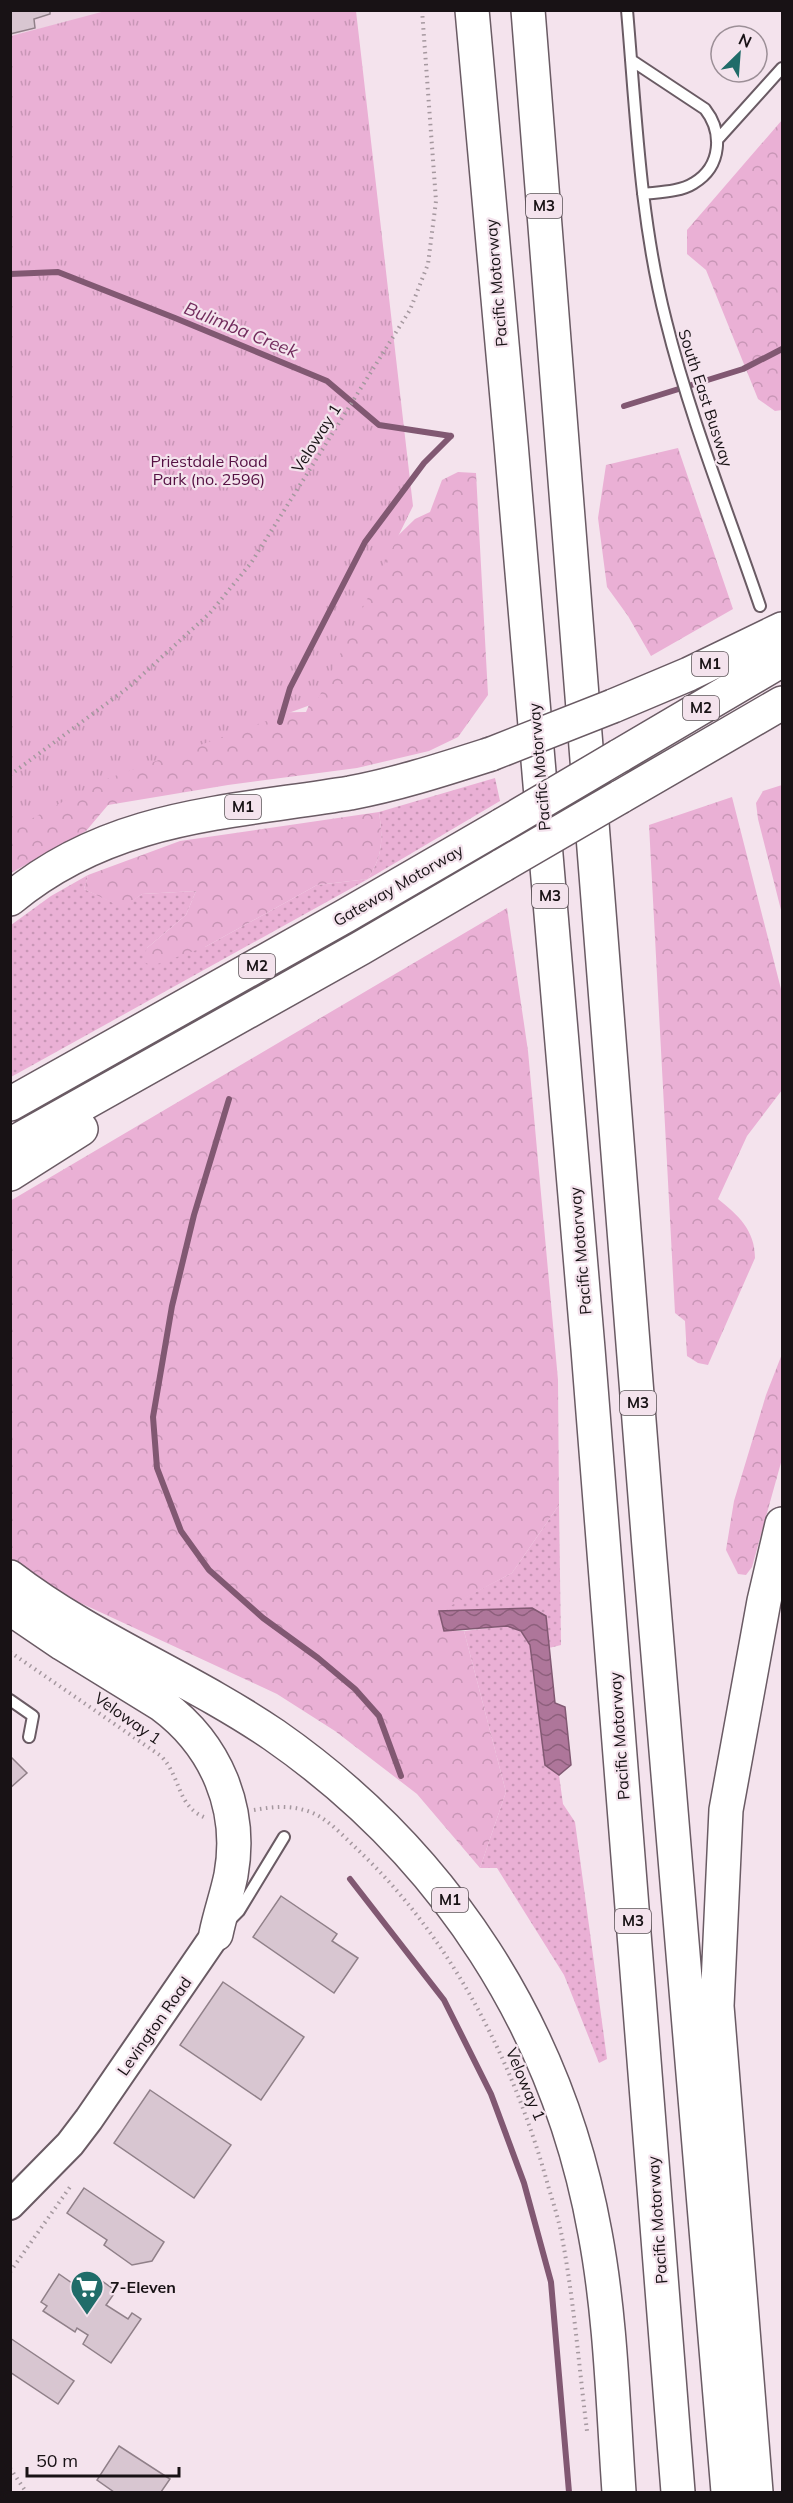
<svg xmlns="http://www.w3.org/2000/svg" width="793" height="2503" font-family="Mulish,sans-serif">
<defs>
<pattern id="grass-dots" width="8" height="8" patternUnits="userSpaceOnUse" patternTransform="scale(1.5)"><rect width="8" height="8" fill="#eab0d5"/><path d="M2 2h.1M6 6h.1" fill="none" stroke="#c896b6" stroke-width="1.8" stroke-linecap="round"/></pattern>
<pattern id="forest-crowns" width="20" height="18" patternUnits="userSpaceOnUse" patternTransform="scale(1.5)"><rect width="20" height="18" fill="#eab0d5"/><path d="M2 6a3 3 0 1 1 6 0M12 15a3 3 0 1 1 6 0" fill="none" stroke="#c896b6"/></pattern>
<pattern id="park-tufts" width="24" height="20" patternUnits="userSpaceOnUse" patternTransform="scale(1.5)"><rect width="24" height="20" fill="#eab0d5"/><path d="M3 7l-1-3M5 7V3M7 7l1-3M15 17l-1-3M17 17v-4M19 17l1-3" fill="none" stroke="#c896b6"/></pattern>
<pattern id="water-waves" width="16" height="10" patternUnits="userSpaceOnUse" patternTransform="scale(1.5)"><rect width="16" height="10" fill="#ae769a"/><path d="M0 5q4-4 8 0t8 0" fill="none" stroke="#8d5f7c"/></pattern>
</defs>
<rect width="100%" height="100%" fill="#f4e3ed"/>
<path fill="#edd4e3" d="M11,11H109L11,36Z"/>
<path fill="url(#grass-dots)" d="M495,778L500,801L368,879L11,1077V925L51,896L88,875L84,889L123,907L142,894L196,891L186,915L147,948L205,947L317,885L368,879C383,855 383,840 379,812Z
M559,1505L561,1645L549,1648L546,1617L439,1611L512,1573Z
M507,1626L521,1631L530,1645L545,1765L559,1775L563,1804L575,1822L607,2059L599,2063L564,1975L497,1868H480L506,1792L464,1631Z"/>
<path fill="url(#forest-crowns)" d="M782,120V410L775,411L758,399L706,270L687,254V230Z
M678,448L733,609L651,656L628,616L607,587L598,518L606,465Z
M458,472L476,473L488,695L458,737L429,751L357,768L228,785L108,805L86,831L11,873V790L187,714L306,712L331,652L377,556L415,519L430,512L442,480Z
M782,785V914L758,819L756,803L763,791Z
M732,797L782,993V1090L747,1136L718,1199C738,1215 755,1230 755,1258L708,1365L698,1363L687,1356L685,1321L675,1313L649,825Z
M379,812C383,840 383,855 368,879L317,885L205,947L152,966L142,961L147,948L186,915L196,891L142,894L123,908L84,889L88,875L180,841Z
M507,908L528,1051L558,1380L559,1505L512,1573L439,1612L444,1631H464L506,1792L480,1868L417,1794L335,1731L277,1694L61,1594L11,1561L10,1201Z
M782,1354V1459L752,1567L746,1575L738,1574L726,1550L734,1501L766,1395Z"/>
<path fill="url(#park-tufts)" d="M109,10L356,11L413,506L316,703L101,781L11,830V36Z"/>
<path fill="url(#water-waves)" stroke="#815872" stroke-width="1.5" d="M532,1608L546,1616L555,1703L565,1707L571,1765L559,1775L545,1765L530,1645L521,1631L507,1626L444,1631L439,1611Z"/>
<g fill="none" stroke-linecap="round" stroke-linejoin="round">
<path stroke="#815872" stroke-width="6" d="M10,274L58,272L175,318L327,381L379,425L451,436
M624,406L743,369L782,349
M280,722L290,688L365,542L424,463L451,436
M229,1099L194,1215L172,1306L153,1417L157,1468L181,1531L209,1570L263,1618L318,1658L355,1689L379,1716L401,1776
M350,1879L444,2000L491,2094L524,2183L551,2282L569,2492"/>
</g>
<path fill="#d8c6d1" stroke="#908089" stroke-width="1.5" d="M10,10H50V14L34,19L35,28L10,34Z
M10,1756L27,1773L10,1788Z
M281,1896L337,1934L332,1941L358,1958L334,1993L253,1937Z
M223,1982L304,2037L261,2100L180,2045Z
M150,2090L231,2145L194,2198L114,2143Z
M84,2188L164,2242L152,2261L132,2265L104,2245L107,2240L67,2213Z
M59,2274L92,2297L102,2281L116,2291L106,2305L128,2319L132,2313L141,2319L111,2363L83,2344L88,2335L77,2328L75,2332L43,2311L47,2306L41,2302Z
M10,2338L74,2381L58,2404L10,2372Z
M119,2446L170,2479L161,2492H114L97,2480Z"/>
<g fill="none" stroke-linecap="round" stroke-linejoin="round">
<g stroke="#6a5b64" stroke-width="14">
<path id="lane" d="M627,10C636,114 640,220 666,321C690,418 728,512 760,606
M631,60L705,109C723,132 722,166 694,183C680,192 660,192 643,194
M718,139L782,68
M10,1700L33,1716L29,1737
M230,1920L239,1911L284,1837"/>
</g>
<g stroke="#6a5b64" stroke-width="32">
<path id="secondary" d="M10,2205L70,2144L89,2119L216,1934"/>
</g>
<g stroke="#6a5b64" stroke-width="36">
<path id="highway" d="M472,10L511,443L588,1349L678,2492
M528,10L649,1547L728,2492
M613,706L689,674L782,629
M619,756L782,660
M620,797L782,703
M10,899C111,815 228,813 350,793C398,784 444,769 491,754
M10,1104L345,916L502,825
M10,1145L361,948L503,865
M10,1174L81,1129
M10,1577C92,1640 189,1677 274,1735C445,1854 558,2028 595,2233C611,2318 613,2407 619,2492
M10,1608L63,1644L162,1705C216,1745 243,1808 231,1875C227,1895 220,1914 216,1934
M756,2492L717,2006L726,1810L764,1601L782,1524"/>
</g>
<path stroke="#a5989f" stroke-width="4" stroke-dasharray="1.5 4.5" stroke-linecap="butt" d="M10,775L129,687L210,613L251,563L410,310L428,264L436,201L422,10
M10,1652L161,1756C182,1778 176,1806 206,1818
M254,1810C271,1807 287,1805 304,1810C325,1815 342,1835 358,1850C453,1940 515,2064 549,2189C554,2205 559,2221 562,2237C574,2301 579,2367 587,2431
M10,2272L70,2187
M10,2468L26,2492"/>
<use href="#lane" stroke="#fff" stroke-width="10"/>
<use href="#secondary" stroke="#fff" stroke-width="28"/>
<use href="#highway" stroke="#fff" stroke-width="33"/>
<g stroke="#6a5b64" stroke-width="36" stroke-linecap="butt">
<path id="highway-bridge" d="M491,754L613,706
M502,825L619,756
M503,865L620,797"/>
</g>
<use href="#highway-bridge" stroke="#fff" stroke-width="33"/>
</g>
<defs>
<g id="supermarket-pin" transform="scale(1.725)"><path d="M0 17L-7.5 6A9.5 9.5 0 1 1 7.5 6Z" fill="#206c69" stroke="#f4e3ed"/><path d="M-6-5.5h2.5l.6 2H6L4.5 2H-2.5L-4.4-4H-6ZM-1.5 3.2a1.3 1.3 0 1 0 .1 0ZM3 3.2a1.3 1.3 0 1 0 .1 0Z" fill="#fff"/></g>
</defs>
<g fill-rule="evenodd">
<use href="#supermarket-pin" x="87" y="2287"/>
</g>
<g text-anchor="middle" stroke-width="4.5" stroke-linejoin="round" paint-order="stroke">
<g fill="#f4e3ed" stroke="#5a5156" stroke-width="1.5">
<rect x="526" y="194" width="36" height="24" rx="4.5"/>
<rect x="692" y="652" width="36" height="24" rx="4.5"/>
<rect x="683" y="696" width="36" height="24" rx="4.5"/>
<rect x="225" y="795" width="36" height="24" rx="4.5"/>
<rect x="532" y="884" width="36" height="24" rx="4.5"/>
<rect x="239" y="954" width="36" height="24" rx="4.5"/>
<rect x="620" y="1391" width="36" height="24" rx="4.5"/>
<rect x="432" y="1888" width="36" height="24" rx="4.5"/>
<rect x="615" y="1909" width="36" height="24" rx="4.5"/>
</g>
<g font-size="15" font-weight="bold" fill="#181215">
<text x="544" y="211">M3</text>
<text x="710" y="669">M1</text>
<text x="701" y="713">M2</text>
<text x="243" y="812">M1</text>
<text x="550" y="901">M3</text>
<text x="257" y="971">M2</text>
<text x="638" y="1408">M3</text>
<text x="450" y="1905">M1</text>
<text x="633" y="1926">M3</text>
</g>
<g font-size="16" fill="#181215" stroke="#f4e3ed">
<text transform="translate(496 283) rotate(-95)" y="6">Pacific Motorway</text>
<text transform="translate(706 398) rotate(72)" y="6">South East Busway</text>
<text transform="translate(316 438) rotate(-58)" y="6">Veloway 1</text>
<text transform="translate(539 767) rotate(-95)" y="6">Pacific Motorway</text>
<text transform="translate(398 885) rotate(-30)" y="6">Gateway Motorway</text>
<text transform="translate(580 1251) rotate(-95)" y="6">Pacific Motorway</text>
<text transform="translate(128 1718) rotate(35)" y="6">Veloway 1</text>
<text transform="translate(619 1736) rotate(-94)" y="6">Pacific Motorway</text>
<text transform="translate(154 2026) rotate(-55)" y="6">Levington Road</text>
<text transform="translate(526 2084) rotate(67)" y="6">Veloway 1</text>
<text transform="translate(657 2220) rotate(-94)" y="6">Pacific Motorway</text>
</g>
<g font-size="16" fill="#551043" stroke="#f4e3ed">
<text x="209" y="467">Priestdale Road<tspan x="209" dy="18">Park (no. 2596)</tspan></text>
</g>
<g font-size="16" font-weight="bold" fill="#181215" stroke="#f4e3ed" text-anchor="start">
<text x="110" y="2293">7-Eleven</text>
</g>
<g font-size="18" font-style="italic" fill="#722c5d" stroke="#f4e3ed">
<text transform="translate(241 330) rotate(22)" y="6">Bulimba Creek</text>
</g>
</g>
<rect width="793" height="2503" fill="none" stroke="#181215" stroke-width="24"/>
<g transform="translate(739 54) rotate(25)"><circle r="28" fill="#f4e3ed" stroke="#9c8f97" stroke-width="1.5"/>
<path d="M0-4.5L10 22L0 15L-10 22Z" fill="#206c69"/>
<text y="-9" font-size="16" font-weight="bold" text-anchor="middle" fill="#181215">N</text>
</g>
<path d="M27 2467v9h152v-9" fill="none" stroke="#181215" stroke-width="3"/>
<text x="36" y="2467" font-size="18" fill="#181215" stroke="#f4e3ed" stroke-width="4.5" paint-order="stroke">50 m</text>
</svg>
